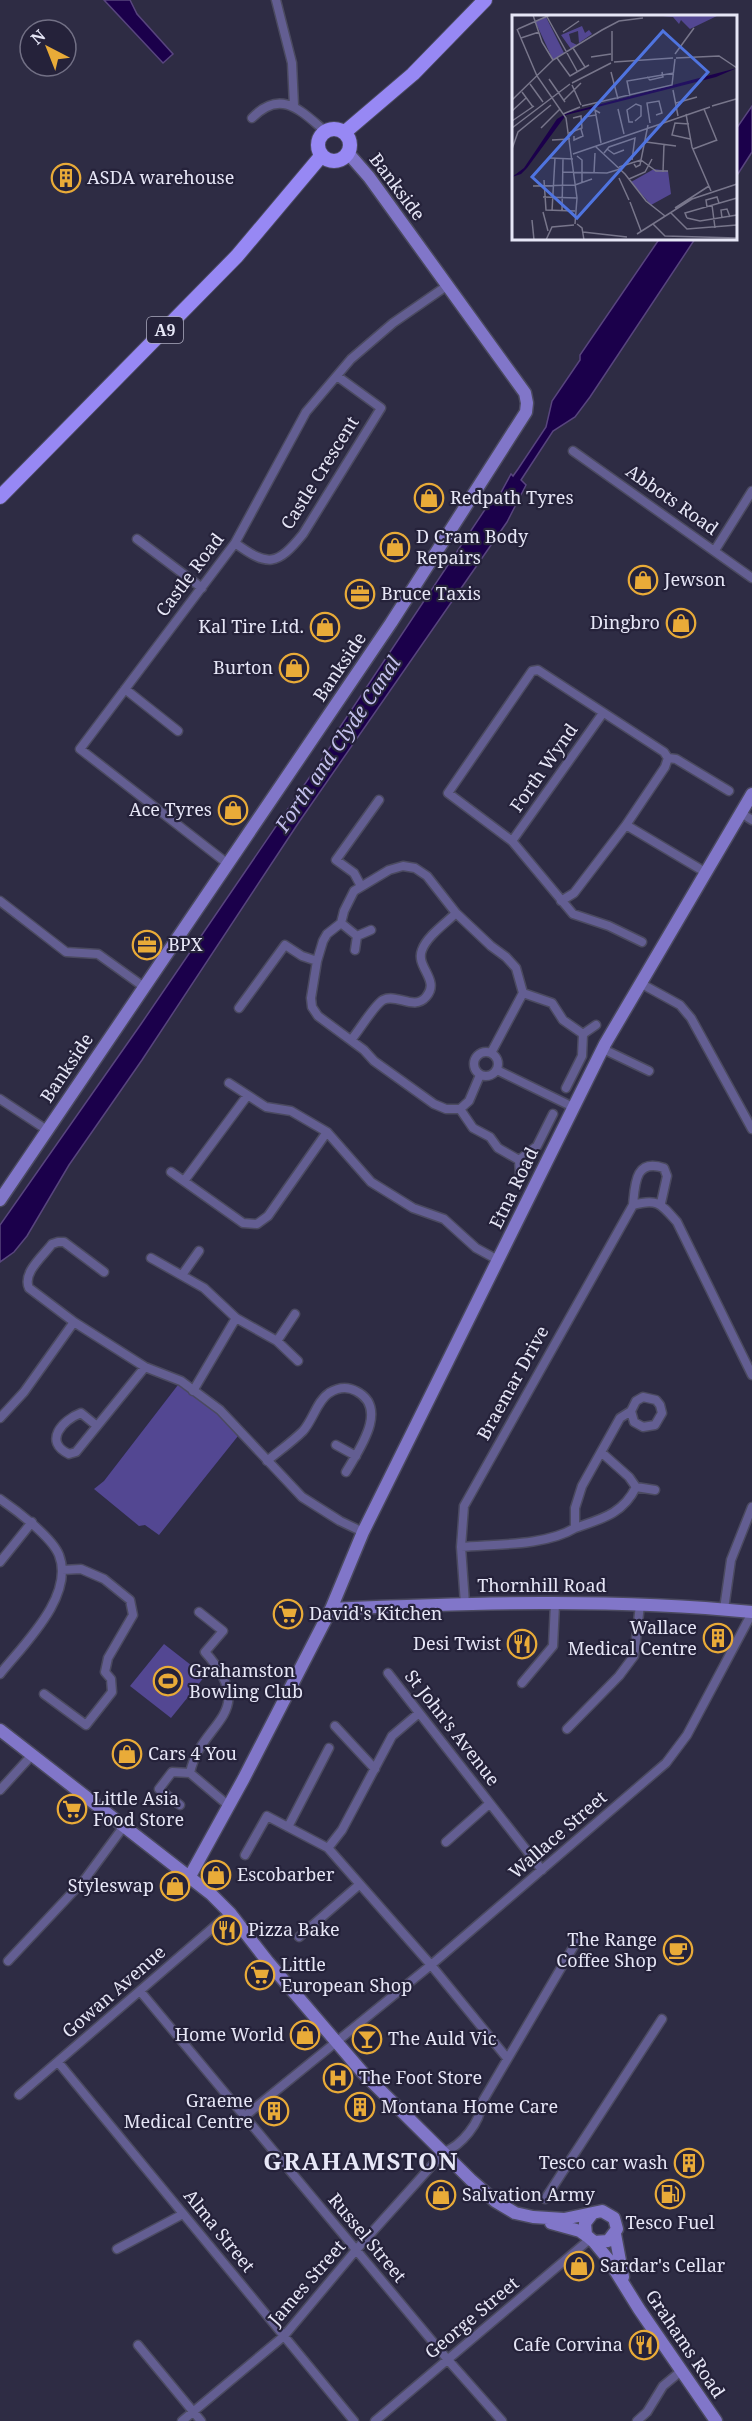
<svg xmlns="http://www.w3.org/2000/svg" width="752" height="2421" font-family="'Noto Serif',serif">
<rect width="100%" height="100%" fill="#2e2c44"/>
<path fill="#534792" d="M181,1381L242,1431L159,1535L145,1525L139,1526L94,1489L104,1481Z
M164,1644L205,1676L171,1718L130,1686Z"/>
<path fill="#1b004b" stroke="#58457e" stroke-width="1.5" d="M104,0H130L137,14L173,54L163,63Z
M752,106V152L736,177V129Z
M660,238L695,239L590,397L575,417L553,431L521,480L526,485L507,522L299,822L142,1060L69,1165L27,1236L14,1252L0,1262V1225L141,1024L337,737L338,730L490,502L499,496L511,474L513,476L518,469L546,427L552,401L580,360V355Z"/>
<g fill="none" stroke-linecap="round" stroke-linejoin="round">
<g stroke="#4b4a60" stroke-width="11">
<path id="street" d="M276,0L292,63L294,106
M252,118C281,88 301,111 325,131
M573,451L752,578
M137,539L202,588
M235,543C268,567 277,566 303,534L381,408L337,376
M715,550L752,491
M125,689L178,731
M668,758L676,759L729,791
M741,813L752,820
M626,825L665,767L668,758L664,752L538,670L532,671L448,793L512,841L573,914L609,926L642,942
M512,841L603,713
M228,864L80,749L235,543L306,412L351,359L393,323L448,285
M361,886L354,873L336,860L379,800
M0,901L66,952L98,954L144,987
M561,901L574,893L626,825L705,872
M341,923L357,936L371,930
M355,950L357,936
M640,983L680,1005L691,1018L752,1129
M523,993L552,1003L563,1020L583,1034L582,1056L566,1088
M239,1008L285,945L302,956L317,961
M583,1034L596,1025
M351,1040C359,1031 374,1005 383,1000C397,993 414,1011 426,997C441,980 415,967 422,950C427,936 446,923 456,913
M603,1049L649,1071
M474 1064a12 12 0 1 1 24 0a12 12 0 1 1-24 0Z
M497,1070L573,1107
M480,1075L469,1101L460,1109H446L434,1104L374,1061L364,1050L318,1016L312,1007L311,998L317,961L323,941L327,934L341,923L344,911L354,891L389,870L403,866L415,868L427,876L456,913L491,946L506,957L516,968L523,993L491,1053
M229,1083L266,1107L291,1111L327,1132L371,1182L413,1208L444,1219L476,1248L498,1260
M0,1099L47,1130
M460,1109L473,1128L490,1137L498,1148L519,1160L537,1146L553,1114
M519,1160L520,1175
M171,1172L243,1223L257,1224L268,1216L327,1132
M184,1181L247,1096
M633,1205C635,1184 635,1158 664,1168L667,1176L661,1203
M151,1258L204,1288L236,1318L277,1341L298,1361
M182,1275L199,1251
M74,1322L145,1367L181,1381L220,1410L302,1497L340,1521L363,1532
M277,1341L295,1314
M193,1391L236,1318
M0,1418L24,1392L74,1322L29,1288C22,1273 43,1256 52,1244L58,1242H64L104,1272
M97,1426L81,1413C62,1420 43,1442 69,1454L76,1452L145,1367
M336,1445L356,1456
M267,1461C279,1451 292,1442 303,1431C313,1420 317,1401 329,1393C337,1388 347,1386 356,1391C390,1408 358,1451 346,1472
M636,1487L655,1490
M0,1499C16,1510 52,1537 59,1555C75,1596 23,1645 0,1674
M575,1528C601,1519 623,1514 636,1487L629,1477L601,1452
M461,1547C496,1544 545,1546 575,1528V1508L582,1486L620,1418L631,1411L636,1401L643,1397L656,1400L660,1405L662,1413L655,1425L643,1427L634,1422L631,1411
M0,1562L32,1522
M465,1604L461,1547L464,1506L633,1205C658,1198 661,1204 677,1222L752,1375
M724,1609L731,1560L752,1507
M199,1612L223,1631L205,1652C261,1715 201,1720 190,1773L229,1806
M388,1673L542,1870
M522,1683L553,1646L555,1604
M44,1694L86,1725L112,1692L111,1679L105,1672L108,1658L133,1615L130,1600L104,1579L81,1569L62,1570
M335,1726L375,1769
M567,1729L619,1676L634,1656L640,1605
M0,1790L32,1755
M180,1805L159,1789L172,1772L190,1773
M288,1827L329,1748
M446,1842L489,1804
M328,1848L342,1830L392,1736L419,1713
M245,1855L267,1816L328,1848L431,1965L507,2058
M299,1937L360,1884
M8,1961L85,1879L124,1826
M140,1991L448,2360L502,2421
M58,2062L354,2421
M19,2095L230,1913
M245,2116L431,1965L666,1763L687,1735L752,1613
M545,2199L662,2019
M117,2249L183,2214
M138,2345L201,2421
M182,2421L284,2336L356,2250L444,2152C461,2146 481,2122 481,2104L578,1939
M375,2421L590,2239
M637,2421L647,2412L663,2386L681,2371"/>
</g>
<g stroke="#4b4a60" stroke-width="15">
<path id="secondary" d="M0,1200L391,623L526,412L527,403L525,393L369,177L348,153
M331,1609C471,1603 612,1598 752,1612
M0,1730L211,1894L230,1913L268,1962L363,2073L471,2180L495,2201L515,2213L533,2217L564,2219L602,2211L614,2218L617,2229L608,2241L594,2242L586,2235L585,2223L592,2214
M190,1876L244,1778L331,1609L363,1532L605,1044L752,794
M551,2223L580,2231L587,2236
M615,2234L623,2277
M594,2242L608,2259L639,2309L716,2421"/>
</g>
<g stroke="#4b4a60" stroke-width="16">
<path id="primary" d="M318 145a16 16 0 1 1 32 0a16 16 0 1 1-32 0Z
M345,132L413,74L485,0
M0,497L237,256L322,155"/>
</g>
<use href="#street" stroke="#635e92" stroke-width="8"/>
<use href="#secondary" stroke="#8176c9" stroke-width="12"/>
<use href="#primary" stroke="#9788f4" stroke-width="14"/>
</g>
<defs>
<g id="building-ring" transform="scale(1.5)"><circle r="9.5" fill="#25223a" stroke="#e9ab38" stroke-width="1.5"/><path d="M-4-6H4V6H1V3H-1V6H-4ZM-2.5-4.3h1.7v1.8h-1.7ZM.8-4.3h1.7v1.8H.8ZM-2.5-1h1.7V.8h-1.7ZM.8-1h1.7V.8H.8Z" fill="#e9ab38"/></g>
<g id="shop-ring" transform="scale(1.5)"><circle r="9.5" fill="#25223a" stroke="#e9ab38" stroke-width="1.5"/><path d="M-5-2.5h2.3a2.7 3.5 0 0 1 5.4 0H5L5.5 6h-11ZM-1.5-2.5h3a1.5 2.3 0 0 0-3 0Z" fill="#e9ab38"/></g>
<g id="office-ring" transform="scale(1.5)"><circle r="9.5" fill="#25223a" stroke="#e9ab38" stroke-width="1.5"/><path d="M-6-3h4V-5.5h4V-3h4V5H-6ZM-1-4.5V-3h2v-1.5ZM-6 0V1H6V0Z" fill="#e9ab38"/></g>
<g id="supermarket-ring" transform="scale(1.5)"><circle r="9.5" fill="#25223a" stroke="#e9ab38" stroke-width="1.5"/><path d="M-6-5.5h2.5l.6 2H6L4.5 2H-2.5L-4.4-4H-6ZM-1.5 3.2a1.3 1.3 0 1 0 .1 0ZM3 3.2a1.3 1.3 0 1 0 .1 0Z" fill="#e9ab38"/></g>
<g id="restaurant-ring" transform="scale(1.5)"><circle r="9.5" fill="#25223a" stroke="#e9ab38" stroke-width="1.5"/><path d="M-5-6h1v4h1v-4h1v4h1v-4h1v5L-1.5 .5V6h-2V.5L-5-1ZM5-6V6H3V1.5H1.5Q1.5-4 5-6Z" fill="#e9ab38"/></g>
<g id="stadium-ring" transform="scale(1.5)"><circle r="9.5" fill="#25223a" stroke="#e9ab38" stroke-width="1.5"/><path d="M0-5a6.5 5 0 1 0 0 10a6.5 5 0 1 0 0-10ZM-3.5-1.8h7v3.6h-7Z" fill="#e9ab38"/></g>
<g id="cafe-ring" transform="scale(1.5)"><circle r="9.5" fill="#25223a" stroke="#e9ab38" stroke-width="1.5"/><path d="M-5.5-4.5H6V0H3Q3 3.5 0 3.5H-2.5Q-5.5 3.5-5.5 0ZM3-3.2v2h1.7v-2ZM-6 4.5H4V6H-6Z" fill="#e9ab38"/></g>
<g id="bar-ring" transform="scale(1.5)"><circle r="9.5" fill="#25223a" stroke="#e9ab38" stroke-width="1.5"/><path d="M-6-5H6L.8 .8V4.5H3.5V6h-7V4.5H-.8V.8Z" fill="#e9ab38"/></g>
<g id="hospital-ring" transform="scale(1.5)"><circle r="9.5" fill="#25223a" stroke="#e9ab38" stroke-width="1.5"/><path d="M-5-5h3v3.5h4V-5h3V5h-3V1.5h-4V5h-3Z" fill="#e9ab38"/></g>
<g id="fuel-ring" transform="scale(1.5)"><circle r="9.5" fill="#25223a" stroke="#e9ab38" stroke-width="1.5"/><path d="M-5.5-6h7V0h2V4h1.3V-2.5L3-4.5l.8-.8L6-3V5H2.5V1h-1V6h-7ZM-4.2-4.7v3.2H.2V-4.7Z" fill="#e9ab38"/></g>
</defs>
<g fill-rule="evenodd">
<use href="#building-ring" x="66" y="178"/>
<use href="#shop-ring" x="429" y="498"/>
<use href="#shop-ring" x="395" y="547"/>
<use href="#shop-ring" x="643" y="580"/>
<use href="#office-ring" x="360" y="594"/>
<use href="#shop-ring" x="681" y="623"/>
<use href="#shop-ring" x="325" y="627"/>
<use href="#shop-ring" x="294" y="668"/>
<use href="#shop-ring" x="233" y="810"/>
<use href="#office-ring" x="147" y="945"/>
<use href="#supermarket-ring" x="288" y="1614"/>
<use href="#building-ring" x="718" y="1638"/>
<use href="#restaurant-ring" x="522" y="1644"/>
<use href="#stadium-ring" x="168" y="1681"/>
<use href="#shop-ring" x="127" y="1754"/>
<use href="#supermarket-ring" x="72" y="1809"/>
<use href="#shop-ring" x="216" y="1875"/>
<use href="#shop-ring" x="175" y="1886"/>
<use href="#restaurant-ring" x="227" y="1930"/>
<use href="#cafe-ring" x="678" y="1950"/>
<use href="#supermarket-ring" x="260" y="1975"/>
<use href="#shop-ring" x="305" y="2035"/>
<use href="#bar-ring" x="367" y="2039"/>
<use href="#hospital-ring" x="338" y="2078"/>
<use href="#building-ring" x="360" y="2107"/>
<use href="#building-ring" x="274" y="2111"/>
<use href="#building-ring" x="689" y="2163"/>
<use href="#fuel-ring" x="670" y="2194"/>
<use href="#shop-ring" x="441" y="2195"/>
<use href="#shop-ring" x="579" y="2266"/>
<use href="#restaurant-ring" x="644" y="2345"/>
</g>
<g text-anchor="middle" stroke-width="4.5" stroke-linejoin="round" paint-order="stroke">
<rect fill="#25223a" stroke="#acabbe" stroke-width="1.5" x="147" y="317" width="36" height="26" rx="4.5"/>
<g font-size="16" font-weight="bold" fill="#e6e6f6">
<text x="165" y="336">A9</text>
</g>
<g font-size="18" fill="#e6e6f6" stroke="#25223a" text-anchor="start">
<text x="87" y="184">ASDA warehouse</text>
<text x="450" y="504">Redpath Tyres</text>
<text x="416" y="543">D Cram Body<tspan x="416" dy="21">Repairs</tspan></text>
<text x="664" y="586">Jewson</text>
<text x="381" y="600">Bruce Taxis</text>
<text x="660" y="629" text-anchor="end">Dingbro</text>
<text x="304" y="633" text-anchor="end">Kal Tire Ltd.</text>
<text x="273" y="674" text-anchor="end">Burton</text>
<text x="212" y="816" text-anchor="end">Ace Tyres</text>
<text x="168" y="951">BPX</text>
<text x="309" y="1620">David's Kitchen</text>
<text x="697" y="1634" text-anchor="end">Wallace<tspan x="697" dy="21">Medical Centre</tspan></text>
<text x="501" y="1650" text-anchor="end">Desi Twist</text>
<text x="189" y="1677">Grahamston<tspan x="189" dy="21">Bowling Club</tspan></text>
<text x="148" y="1760">Cars 4 You</text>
<text x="93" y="1805">Little Asia<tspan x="93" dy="21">Food Store</tspan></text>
<text x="237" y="1881">Escobarber</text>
<text x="154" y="1892" text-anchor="end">Styleswap</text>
<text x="248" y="1936">Pizza Bake</text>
<text x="657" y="1946" text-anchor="end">The Range<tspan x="657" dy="21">Coffee Shop</tspan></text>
<text x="281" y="1971">Little<tspan x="281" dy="21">European Shop</tspan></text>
<text x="284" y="2041" text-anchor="end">Home World</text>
<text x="388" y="2045">The Auld Vic</text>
<text x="359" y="2084">The Foot Store</text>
<text x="253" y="2107" text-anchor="end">Graeme<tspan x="253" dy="21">Medical Centre</tspan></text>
<text x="381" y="2113">Montana Home Care</text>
<text x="668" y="2169" text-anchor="end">Tesco car wash</text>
<text x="462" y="2201">Salvation Army</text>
<text x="670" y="2229" text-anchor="middle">Tesco Fuel</text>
<text x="600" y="2272">Sardar's Cellar</text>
<text x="623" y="2351" text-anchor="end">Cafe Corvina</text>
</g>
<g font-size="18" fill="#e6e6f6" stroke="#25223a">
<text transform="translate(397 187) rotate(53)" y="6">Bankside</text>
<text transform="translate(320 473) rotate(-58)" y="6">Castle Crescent</text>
<text transform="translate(672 500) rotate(35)" y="6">Abbots Road</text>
<text transform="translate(190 575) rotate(-53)" y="6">Castle Road</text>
<text transform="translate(340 667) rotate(-56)" y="6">Bankside</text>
<text transform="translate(544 768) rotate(-55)" y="6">Forth Wynd</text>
<text transform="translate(67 1068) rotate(-56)" y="6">Bankside</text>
<text transform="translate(514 1188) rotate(-64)" y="6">Etna Road</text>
<text transform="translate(513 1383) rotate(-61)" y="6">Braemar Drive</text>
<text x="542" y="1592">Thornhill Road</text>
<text transform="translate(452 1728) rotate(52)" y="6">St John's Avenue</text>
<text transform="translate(558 1835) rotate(-41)" y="6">Wallace Street</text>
<text transform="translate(114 1992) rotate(-41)" y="6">Gowan Avenue</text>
<text transform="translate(219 2231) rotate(51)" y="6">Alma Street</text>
<text transform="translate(367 2238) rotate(50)" y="6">Russel Street</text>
<text transform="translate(307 2283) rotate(-49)" y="6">James Street</text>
<text transform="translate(472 2318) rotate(-40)" y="6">George Street</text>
<text transform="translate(685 2344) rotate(56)" y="6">Grahams Road</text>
</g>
<g font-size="20" font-style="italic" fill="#c4c1ed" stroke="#25223a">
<text transform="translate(338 744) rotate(-56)" y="7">Forth and Clyde Canal</text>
</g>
<g font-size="24" font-weight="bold" letter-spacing="1.5" fill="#e6e6f6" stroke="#25223a">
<text x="361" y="2170">GRAHAMSTON</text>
</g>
</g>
<g transform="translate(512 15)">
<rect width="225" height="225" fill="#2e2c44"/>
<path d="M140,0H207L178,14L169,5L167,9L161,2ZM34,2L52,38L41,45L23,6ZM70,11L73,18L77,15L80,19L67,28L66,16L57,19L59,27L65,30L59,34L49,20ZM142,154L156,156L159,179L139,190L119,167Z" fill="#534792"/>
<path d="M225,53L204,62L54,100L15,153L9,159L0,162L12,153L45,104L55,98Z" fill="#1b004b"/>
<path fill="none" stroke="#78768b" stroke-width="1.5" d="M21,0L30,27L41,45M34,0L65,56M5,14L25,61L54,103L65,183M6,14L38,0M100,16V46M51,17L67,6M9,23L27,17M61,33L73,52M163,39L182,13M79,42L99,39M45,43L58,61L77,50M164,43L207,41L225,53M102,47L161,43M99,57L106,84M135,62L138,65L151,62L150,57M37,64L53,87M60,68L99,48M18,69L31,87M60,70L69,90M161,75L166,101M10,77L21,92M118,81L115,66L162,58M0,85L41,45L90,15L107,6L131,3M52,85L69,68M164,88L185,82M70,91L160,70L163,44M200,91L224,84M106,94L112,119M192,94L205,126M0,96L14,83M51,99L68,92M174,99L180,132L199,176M84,100L89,128M72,102L84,100L83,95L88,98M0,106L22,91M121,107H117L115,95L124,89L129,91V101L123,106M138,108L135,88L147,86L150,98L144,100M177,109L163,108L160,120L178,124M0,113L58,69M29,113L48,94M57,118L70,113L69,101L61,103M62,121V125L71,121L69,114M40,125L58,124M134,127L164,131M83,131L113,159L134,186L153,201M0,134L6,117L39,90M95,134L102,139L112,135M181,134L205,125M92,138L97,132L123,123L120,145M61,139L198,92M65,141L70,145V167M38,143L61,144M129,145L144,156H156M122,149L124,152L128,150L136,110M107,152L129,145M51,157L95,158L108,154M151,157L152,129M82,158L83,138M107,163L117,185M117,164L133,157L140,144M32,165L34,195L63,196M21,171L63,170L80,164M31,182L65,183M118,187L129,216M200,190L203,213M195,192L194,185L205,182L207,188M163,193L197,171M40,196L43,143M50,196L51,144M31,197L36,216M159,198L175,214L225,210M175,203L173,198L225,183M175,203L188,206L225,200M210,203L209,195L215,194L218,202M20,205L22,225M63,209L65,183M65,209L70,213L72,225M141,209L153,221L225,223M71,217L115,222M125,219L180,184L225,169M34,225L40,212L62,210"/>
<path fill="#4f74e0" fill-opacity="0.15" stroke="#4f74e0" stroke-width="3" d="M151,16L196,57L65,203L20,162Z"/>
<rect width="225" height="225" fill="none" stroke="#e6e6f6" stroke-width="3"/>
</g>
<g transform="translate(48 48) rotate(318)"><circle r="28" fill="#25223a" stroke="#727085" stroke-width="1.5"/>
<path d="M0-4.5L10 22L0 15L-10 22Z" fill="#e9ab38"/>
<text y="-9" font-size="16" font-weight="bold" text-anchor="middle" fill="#e6e6f6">N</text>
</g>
</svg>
